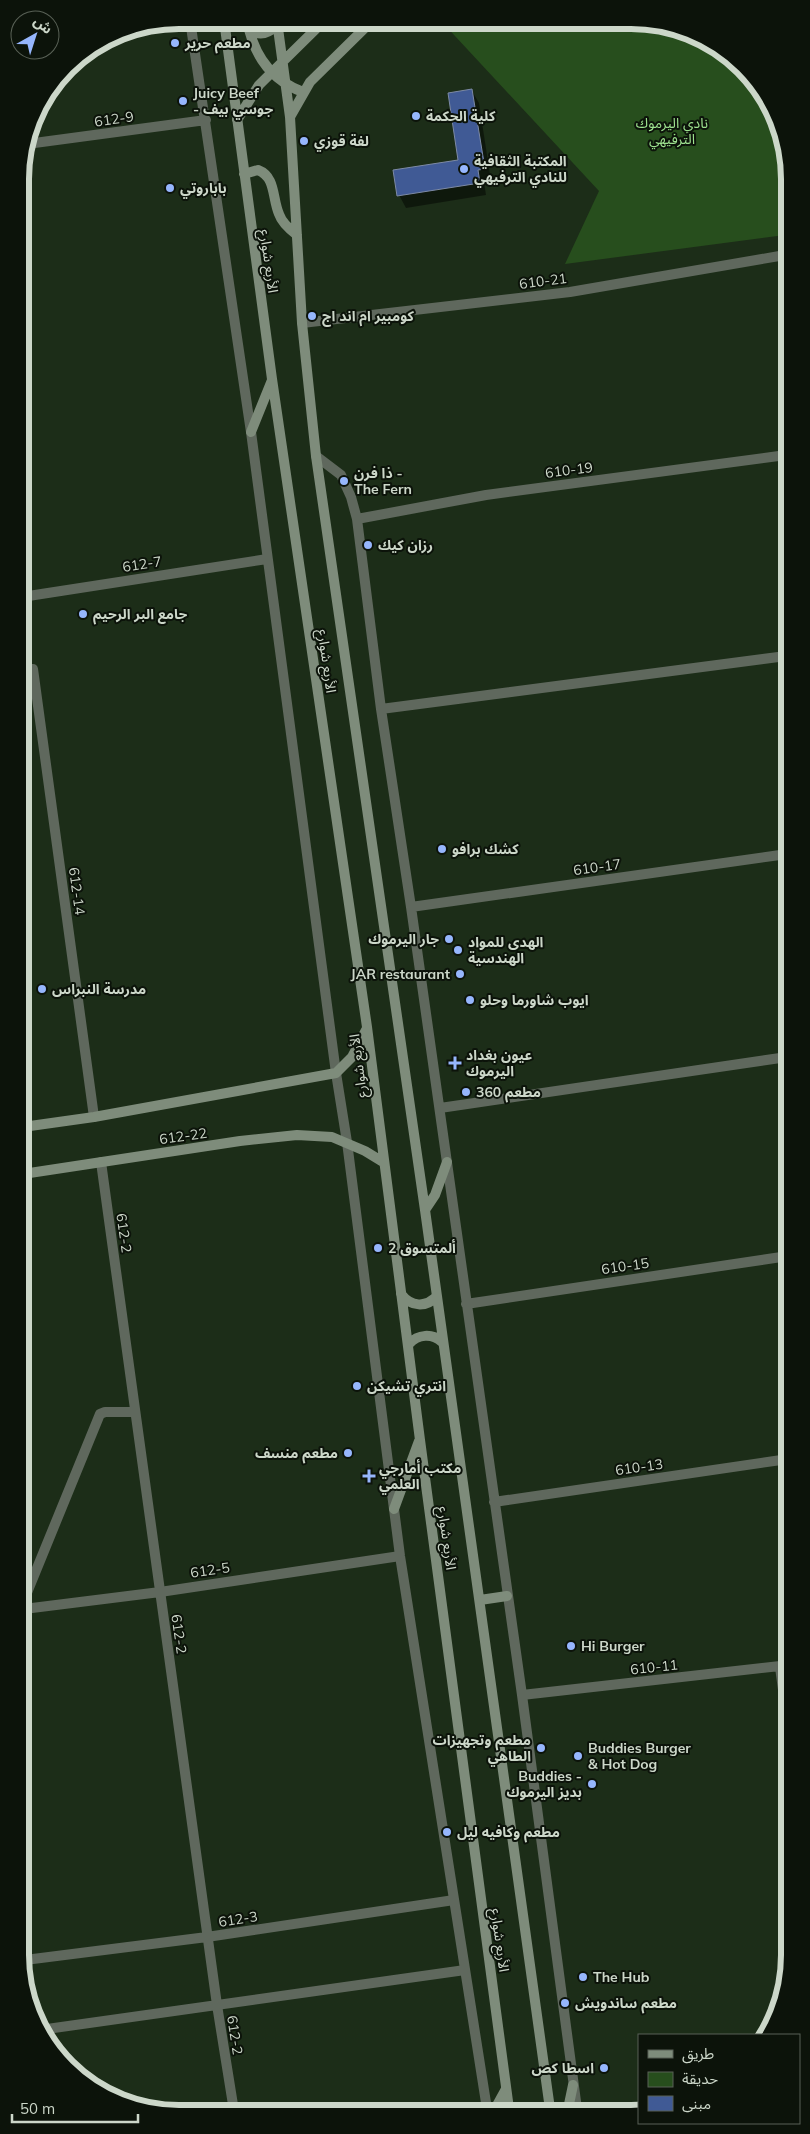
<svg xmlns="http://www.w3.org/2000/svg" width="810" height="2134" font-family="Mulish,'Noto Sans Arabic',sans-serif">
<rect width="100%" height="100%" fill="#1c2d18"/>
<path fill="#274e1d" d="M442,22L662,23L701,37L743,66L785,138V235L565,264L599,191Z"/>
<path fill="#0007" d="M472,91L479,103L491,181L484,182L486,195L406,208L399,195L460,161Z"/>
<path fill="#405a95" stroke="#7d8aa5" d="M472,89L485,169L478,170L480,183L397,196L393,170L458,160L448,93Z"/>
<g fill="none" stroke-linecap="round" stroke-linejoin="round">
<path stroke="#5f685d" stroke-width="10" d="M190,20L251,432L336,1073L347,1142L400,1556L487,2109
M27,144L206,120
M302,323L570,292L785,255
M316,456L341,475L351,497L357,519L381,709L411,907L522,1695L577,2109
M357,519L486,495L786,455
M22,597L267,559
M22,670L33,669L94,1117
M381,709L786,656
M411,907L787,854
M440,1108L787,1057
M101,1162L217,2005L234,2111
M466,1304L788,1256
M494,1502L788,1459
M24,1600L100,1414L105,1412H135
M24,1609L160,1592L400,1556
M780,1667L789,1735
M522,1695L789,1665
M25,1960L207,1937L454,1900
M40,2030L465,1970"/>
<path stroke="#7e8c7b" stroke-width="10" d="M224,20L272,379L367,1027L420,1440L509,2109
M247,20C253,54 271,80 303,92
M277,21L290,117L302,323L316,456L425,1210L550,2109
M249,30C260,36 270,34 277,24
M290,117L310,82L372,21
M237,120L259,85L324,21
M244,174L258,170C276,177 272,198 279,214C282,223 289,229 297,235
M251,432L272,380
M23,1127L94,1117L336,1073L352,1057L366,1030
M23,1174L240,1141L297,1135L332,1137L365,1151L383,1162
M425,1210L435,1195L447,1162
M401,1294C411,1307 426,1308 437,1296
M409,1344C418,1334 432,1333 442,1342
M394,1509L419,1441
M480,1600L507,1596
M495,2109L506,2089
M568,2109L573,2085"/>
</g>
<g fill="#96b6fd" stroke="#0c130a" stroke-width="2">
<circle cx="175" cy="43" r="5"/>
<circle cx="183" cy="101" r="5"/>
<circle cx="416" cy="116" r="5"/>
<circle cx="304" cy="141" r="5"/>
<circle cx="464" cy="169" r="5"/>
<circle cx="170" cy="188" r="5"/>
<circle cx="312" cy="316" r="5"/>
<circle cx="344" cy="481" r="5"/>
<circle cx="368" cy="545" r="5"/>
<circle cx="83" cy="614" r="5"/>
<circle cx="442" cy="849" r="5"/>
<circle cx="449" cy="939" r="5"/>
<circle cx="458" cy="950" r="5"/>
<circle cx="460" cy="974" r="5"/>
<circle cx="42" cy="989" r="5"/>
<circle cx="470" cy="1000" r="5"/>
<path d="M452.5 1055.5h5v5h5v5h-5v5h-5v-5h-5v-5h5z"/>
<circle cx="466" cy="1092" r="5"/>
<circle cx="378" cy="1248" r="5"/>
<circle cx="357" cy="1386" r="5"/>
<circle cx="348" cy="1453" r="5"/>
<path d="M366.5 1468.5h5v5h5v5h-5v5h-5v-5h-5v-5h5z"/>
<circle cx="571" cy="1646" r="5"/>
<circle cx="541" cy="1748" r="5"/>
<circle cx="578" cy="1756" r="5"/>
<circle cx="592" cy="1784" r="5"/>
<circle cx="447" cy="1832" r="5"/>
<circle cx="583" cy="1977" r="5"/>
<circle cx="565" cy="2003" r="5"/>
<circle cx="604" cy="2068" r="5"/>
</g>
<g text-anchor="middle" stroke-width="4" stroke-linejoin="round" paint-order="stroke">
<g font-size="14" font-weight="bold" fill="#ccd7c9" stroke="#0c130a" text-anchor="start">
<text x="185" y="48">مطعم حرير</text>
<text x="193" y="98">Juicy Beef<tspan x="193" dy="16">- جوسي بيف</tspan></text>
<text x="426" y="121">كلية الحكمة</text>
<text x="314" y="146">لفة قوزي</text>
<text x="474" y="166">المكتبة الثقافية<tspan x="474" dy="16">للنادي الترفيهي</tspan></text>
<text x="180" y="193">باباروتي</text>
<text x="322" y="321">كومبير ام اند اج</text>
<text x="354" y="478">ذا فرن -<tspan x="354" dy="16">The Fern</tspan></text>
<text x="378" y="550">رزان كيك</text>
<text x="93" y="619">جامع البر الرحيم</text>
<text x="452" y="854">كشك برافو</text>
<text x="439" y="944" text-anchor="end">جار اليرموك</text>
<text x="468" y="947">الهدى للمواد<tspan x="468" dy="16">الهندسية</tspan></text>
<text x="450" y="979" text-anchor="end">JAR restaurant</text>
<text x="52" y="994">مدرسة النبراس</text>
<text x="480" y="1005">ايوب شاورما وحلو</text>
<text x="466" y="1060">عيون بغداد<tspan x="466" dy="16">اليرموك</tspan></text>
<text x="476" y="1097">مطعم 360</text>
<text x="388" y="1253">ألمتسوق 2</text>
<text x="367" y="1391">انتري تشيكن</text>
<text x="338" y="1458" text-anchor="end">مطعم منسف</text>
<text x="379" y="1473">مكتب أمارجي<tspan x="379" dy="16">العلمي</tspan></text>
<text x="581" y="1651">Hi Burger</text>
<text x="531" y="1745" text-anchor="end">مطعم وتجهيزات<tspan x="531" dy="16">الطاهي</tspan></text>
<text x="588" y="1753">Buddies Burger<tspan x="588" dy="16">&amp; Hot Dog</tspan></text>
<text x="582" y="1781" text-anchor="end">Buddies -<tspan x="582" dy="16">بديز اليرموك</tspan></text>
<text x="457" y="1837">مطعم وكافيه ليل</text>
<text x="593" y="1982">The Hub</text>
<text x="575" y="2008">مطعم ساندويش</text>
<text x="594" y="2073" text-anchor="end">اسطا كص</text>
</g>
<g font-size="14" fill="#ccd7c9" stroke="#0c130a">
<text transform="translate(114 119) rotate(-8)" y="5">612-9</text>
<text transform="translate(269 261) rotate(82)" y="5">الأربع شوارع</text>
<text transform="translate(543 281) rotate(-7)" y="5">610-21</text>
<text transform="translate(569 470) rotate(-7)" y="5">610-19</text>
<text transform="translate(142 564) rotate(-9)" y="5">612-7</text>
<text transform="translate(327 661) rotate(82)" y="5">الأربع شوارع</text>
<text transform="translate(597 867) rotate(-8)" y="5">610-17</text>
<text transform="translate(77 891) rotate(82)" y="5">612-14</text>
<text transform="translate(358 1066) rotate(-97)" y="5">الأربع شوارع</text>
<text transform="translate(183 1136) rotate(-8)" y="5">612-22</text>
<text transform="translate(124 1233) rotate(82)" y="5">612-2</text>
<text transform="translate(625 1266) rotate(-8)" y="5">610-15</text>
<text transform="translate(639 1467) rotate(-8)" y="5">610-13</text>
<text transform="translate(447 1538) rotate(82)" y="5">الأربع شوارع</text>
<text transform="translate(210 1570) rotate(-8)" y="5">612-5</text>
<text transform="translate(179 1634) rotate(82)" y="5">612-2</text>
<text transform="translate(654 1667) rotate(-6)" y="5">610-11</text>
<text transform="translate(238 1919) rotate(-9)" y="5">612-3</text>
<text transform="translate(500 1940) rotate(82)" y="5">الأربع شوارع</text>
<text transform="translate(235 2035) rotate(81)" y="5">612-2</text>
</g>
<g font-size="14" fill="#9ee28f" stroke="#0c130a">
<text x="672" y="128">نادي اليرموك<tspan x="672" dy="16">الترفيهي</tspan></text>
</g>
</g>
<path d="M0 0H810V2134H0ZM179 29H631A150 150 0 0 1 781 179V1955A150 150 0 0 1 631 2105H179A150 150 0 0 1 29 1955V179A150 150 0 0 1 179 29Z" fill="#0c130a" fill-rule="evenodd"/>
<path fill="none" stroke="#ccd7c9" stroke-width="6" d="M179 29H631A150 150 0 0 1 781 179V1955A150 150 0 0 1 631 2105H179A150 150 0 0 1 29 1955V179A150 150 0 0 1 179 29Z"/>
<rect x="638" y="2034" width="162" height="90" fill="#0c130a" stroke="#596156"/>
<rect x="648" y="2050" width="25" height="8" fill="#7e8c7b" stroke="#596156"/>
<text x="682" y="2059" font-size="15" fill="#ccd7c9">طريق</text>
<rect x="648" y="2072" width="25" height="15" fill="#274e1d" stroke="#596156"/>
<text x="682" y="2084" font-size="15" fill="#ccd7c9">حديقة</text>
<rect x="648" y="2096" width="25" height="15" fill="#405a95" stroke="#596156"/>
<text x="682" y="2109" font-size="15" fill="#ccd7c9">مبنى</text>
<g transform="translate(35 35) rotate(39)"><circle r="24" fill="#0c130a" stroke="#596156"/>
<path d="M0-4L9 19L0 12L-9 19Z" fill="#96b6fd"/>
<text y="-8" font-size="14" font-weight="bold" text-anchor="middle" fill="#ccd7c9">ش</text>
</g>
<path d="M12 2114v8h126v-8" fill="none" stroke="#ccd7c9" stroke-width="2.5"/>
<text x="20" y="2114" font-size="15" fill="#ccd7c9" stroke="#0c130a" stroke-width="4" paint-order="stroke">50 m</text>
</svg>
